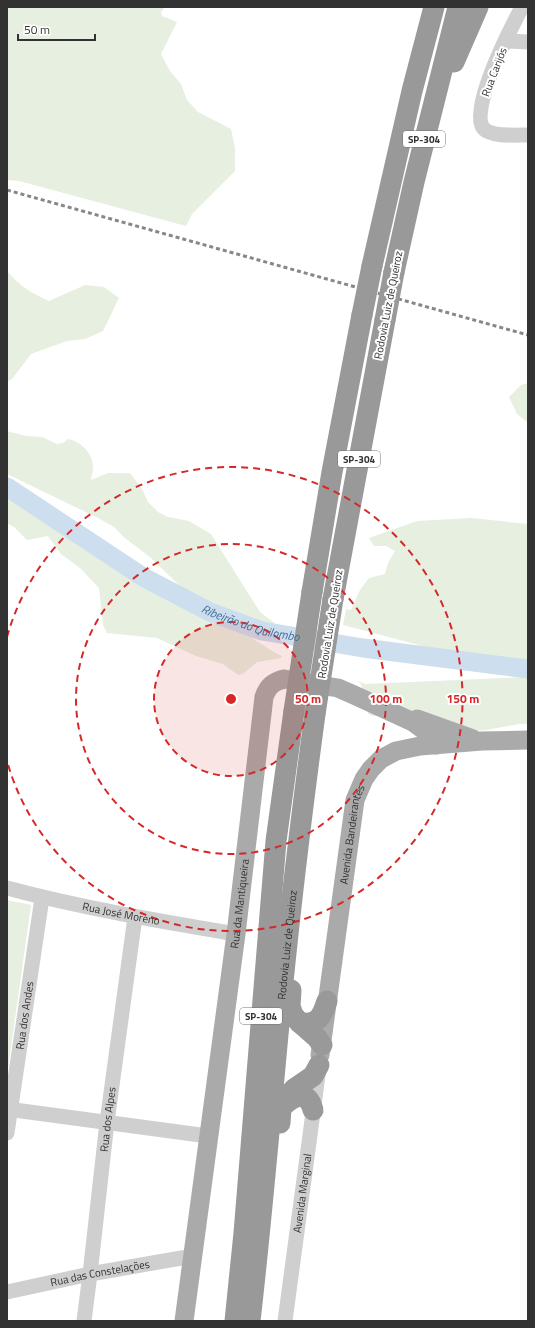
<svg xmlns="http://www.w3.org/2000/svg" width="535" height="1328" font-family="'Titillium Web',sans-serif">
<rect width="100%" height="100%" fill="#fff"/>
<path fill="#e7efe1" d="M7,7H165L161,12L162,16L177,22L161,54L170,71L181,84L187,100L198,112L231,129L235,148V171L192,214L186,226L19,181L7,180Z
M7,271C20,286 31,293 49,301L85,285L104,287L119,298L103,331L85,339L67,341L31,354L12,379L7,382Z
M528,383V423L517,414L509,397L521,385Z
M7,431L26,436L42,437L57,444L63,443L68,439C81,441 94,455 93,468C93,472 91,477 91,480L108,473H130L142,489L148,502L158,512L168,517L189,521L211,534L260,612L281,628L282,633L267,631L248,625L202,603L188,594L151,558L125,538L114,527L98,518L7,474Z
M7,490L83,527L272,651L282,656L281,658L257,662L243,674L238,675L223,664L196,656L157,638L107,633L103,625L99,588L80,568L61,554L48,536L27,540L14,527L7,523Z
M471,518L528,524V669L499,670L480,668L459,661L434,649L343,625L346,609L351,610L360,590L369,578L385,574L388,563L395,551L386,546H374L369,538L417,521Z
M528,677V724H520L486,730L458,732L401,715L373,716L368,714L361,684L357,681L366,684Z
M7,900L31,905L7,1076Z"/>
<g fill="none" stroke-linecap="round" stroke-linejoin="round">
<path stroke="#cddeee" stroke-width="19" id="s1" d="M7,487L143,577L210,612L262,631L363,648L528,669"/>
<g stroke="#cfcfcf" stroke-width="15">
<path d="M522,7C512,26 467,112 484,129C492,137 516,135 528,135"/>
<path d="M506,41L528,42"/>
<path id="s2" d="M7,888C82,908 159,921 236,934"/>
<path d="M7,1109L208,1136"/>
<path id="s3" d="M7,1133L42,898"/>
<path id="s4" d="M7,1292L90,1274L193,1256"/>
<path id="s5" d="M84,1321L90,1274L107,1122L135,917"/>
<path id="s6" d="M285,1321L319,1068"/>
</g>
<g stroke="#aaa" stroke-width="19">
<path d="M417,719L473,739"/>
<path id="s7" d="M320,1055L355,800L364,779L371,769L381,759L396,751L420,746L482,741L528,740"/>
<path id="s8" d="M184,1321L236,934L264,697C268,686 273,682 284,679L338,688L354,695L413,722L428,733L436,745"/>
</g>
<g stroke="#999" stroke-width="21">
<path d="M454,62L478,7"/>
<path d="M372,266L412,91L434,7"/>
<path d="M394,272L414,182L458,7"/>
<path d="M312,592L332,472L362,315"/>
<path d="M333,599L385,320"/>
<path d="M291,990L290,1006L293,1015L300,1023L317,1038L322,1045"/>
<path d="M300,1023C318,1025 322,1017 327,1001"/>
<path d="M283,1106C295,1095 308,1090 313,1110"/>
<path d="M280,1123L281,1108L287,1097L294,1089L313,1076L319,1065"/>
<path d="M235,1321L244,1233L276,841L294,711"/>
<path id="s9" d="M250,1321C263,1208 272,1095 283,982C292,893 303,803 315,714"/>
</g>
<path stroke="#878787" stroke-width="3" stroke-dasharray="4 3" stroke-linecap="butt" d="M7,190L528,335"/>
<path stroke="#999" stroke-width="21" d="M362,315L372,266
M385,320L394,272
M294,711L312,592
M315,714L333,599"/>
</g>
<circle cx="231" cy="699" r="77" fill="#d62828" fill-opacity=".12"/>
<g fill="none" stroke="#d62828" stroke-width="2" stroke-dasharray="7 5">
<circle cx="231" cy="699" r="77"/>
<circle cx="231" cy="699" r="155"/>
<path d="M7 637A232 232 0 1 1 7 761"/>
</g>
<g text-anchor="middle" stroke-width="4" stroke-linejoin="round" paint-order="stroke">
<g fill="#fff" stroke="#707070" stroke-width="1">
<rect x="403" y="131" width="42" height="16" rx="3"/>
<rect x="338" y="451" width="42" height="16" rx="3"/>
<rect x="240" y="1008" width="42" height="16" rx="3"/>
</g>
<g font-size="10" font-weight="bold" fill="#323232">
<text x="424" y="143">SP-304</text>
<text x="359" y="463">SP-304</text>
<text x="261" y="1020">SP-304</text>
</g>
<g font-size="11" fill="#323232" stroke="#fff">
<text transform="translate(494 72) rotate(-69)" y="4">Rua Carijós</text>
<text transform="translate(388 305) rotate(-79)" y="4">Rodovia Luiz de Queiroz</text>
<text transform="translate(330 624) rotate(-81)" y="4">Rodovia Luiz de Queiroz</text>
<text dy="4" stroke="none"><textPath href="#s7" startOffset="223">Avenida Bandeirantes</textPath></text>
<text dy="4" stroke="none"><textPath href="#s8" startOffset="421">Rua da Mantiqueira</textPath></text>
<text dy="4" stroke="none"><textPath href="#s2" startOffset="117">Rua José Moreno</textPath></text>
<text dy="4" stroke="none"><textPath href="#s9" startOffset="378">Rodovia Luiz de Queiroz</textPath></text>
<text dy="4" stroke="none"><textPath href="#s3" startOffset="119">Rua dos Andes</textPath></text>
<text dy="4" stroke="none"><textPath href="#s5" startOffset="203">Rua dos Alpes</textPath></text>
<text dy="4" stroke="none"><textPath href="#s6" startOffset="129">Avenida Marginal</textPath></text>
<text dy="4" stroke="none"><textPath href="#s4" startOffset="95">Rua das Constelações</textPath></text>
</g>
<g font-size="12" font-style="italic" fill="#3c6c98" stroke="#fff">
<text dy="4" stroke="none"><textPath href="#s1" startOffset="281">Ribeirão do Quilombo</textPath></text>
</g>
</g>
<circle cx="231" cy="699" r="6" fill="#d62828" stroke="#fff" stroke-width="2"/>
<g font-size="12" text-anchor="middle" font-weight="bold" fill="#d62828" stroke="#fff" stroke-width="4" stroke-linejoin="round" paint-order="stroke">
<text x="308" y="703">50 m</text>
<text x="386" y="703">100 m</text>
<text x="463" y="703">150 m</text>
</g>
<rect width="535" height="1328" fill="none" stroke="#323232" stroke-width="16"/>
<path d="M18 34v6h77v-6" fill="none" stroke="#323232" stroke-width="2"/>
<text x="24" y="34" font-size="12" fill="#323232" stroke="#ffffff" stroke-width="3" paint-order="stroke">50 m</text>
</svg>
